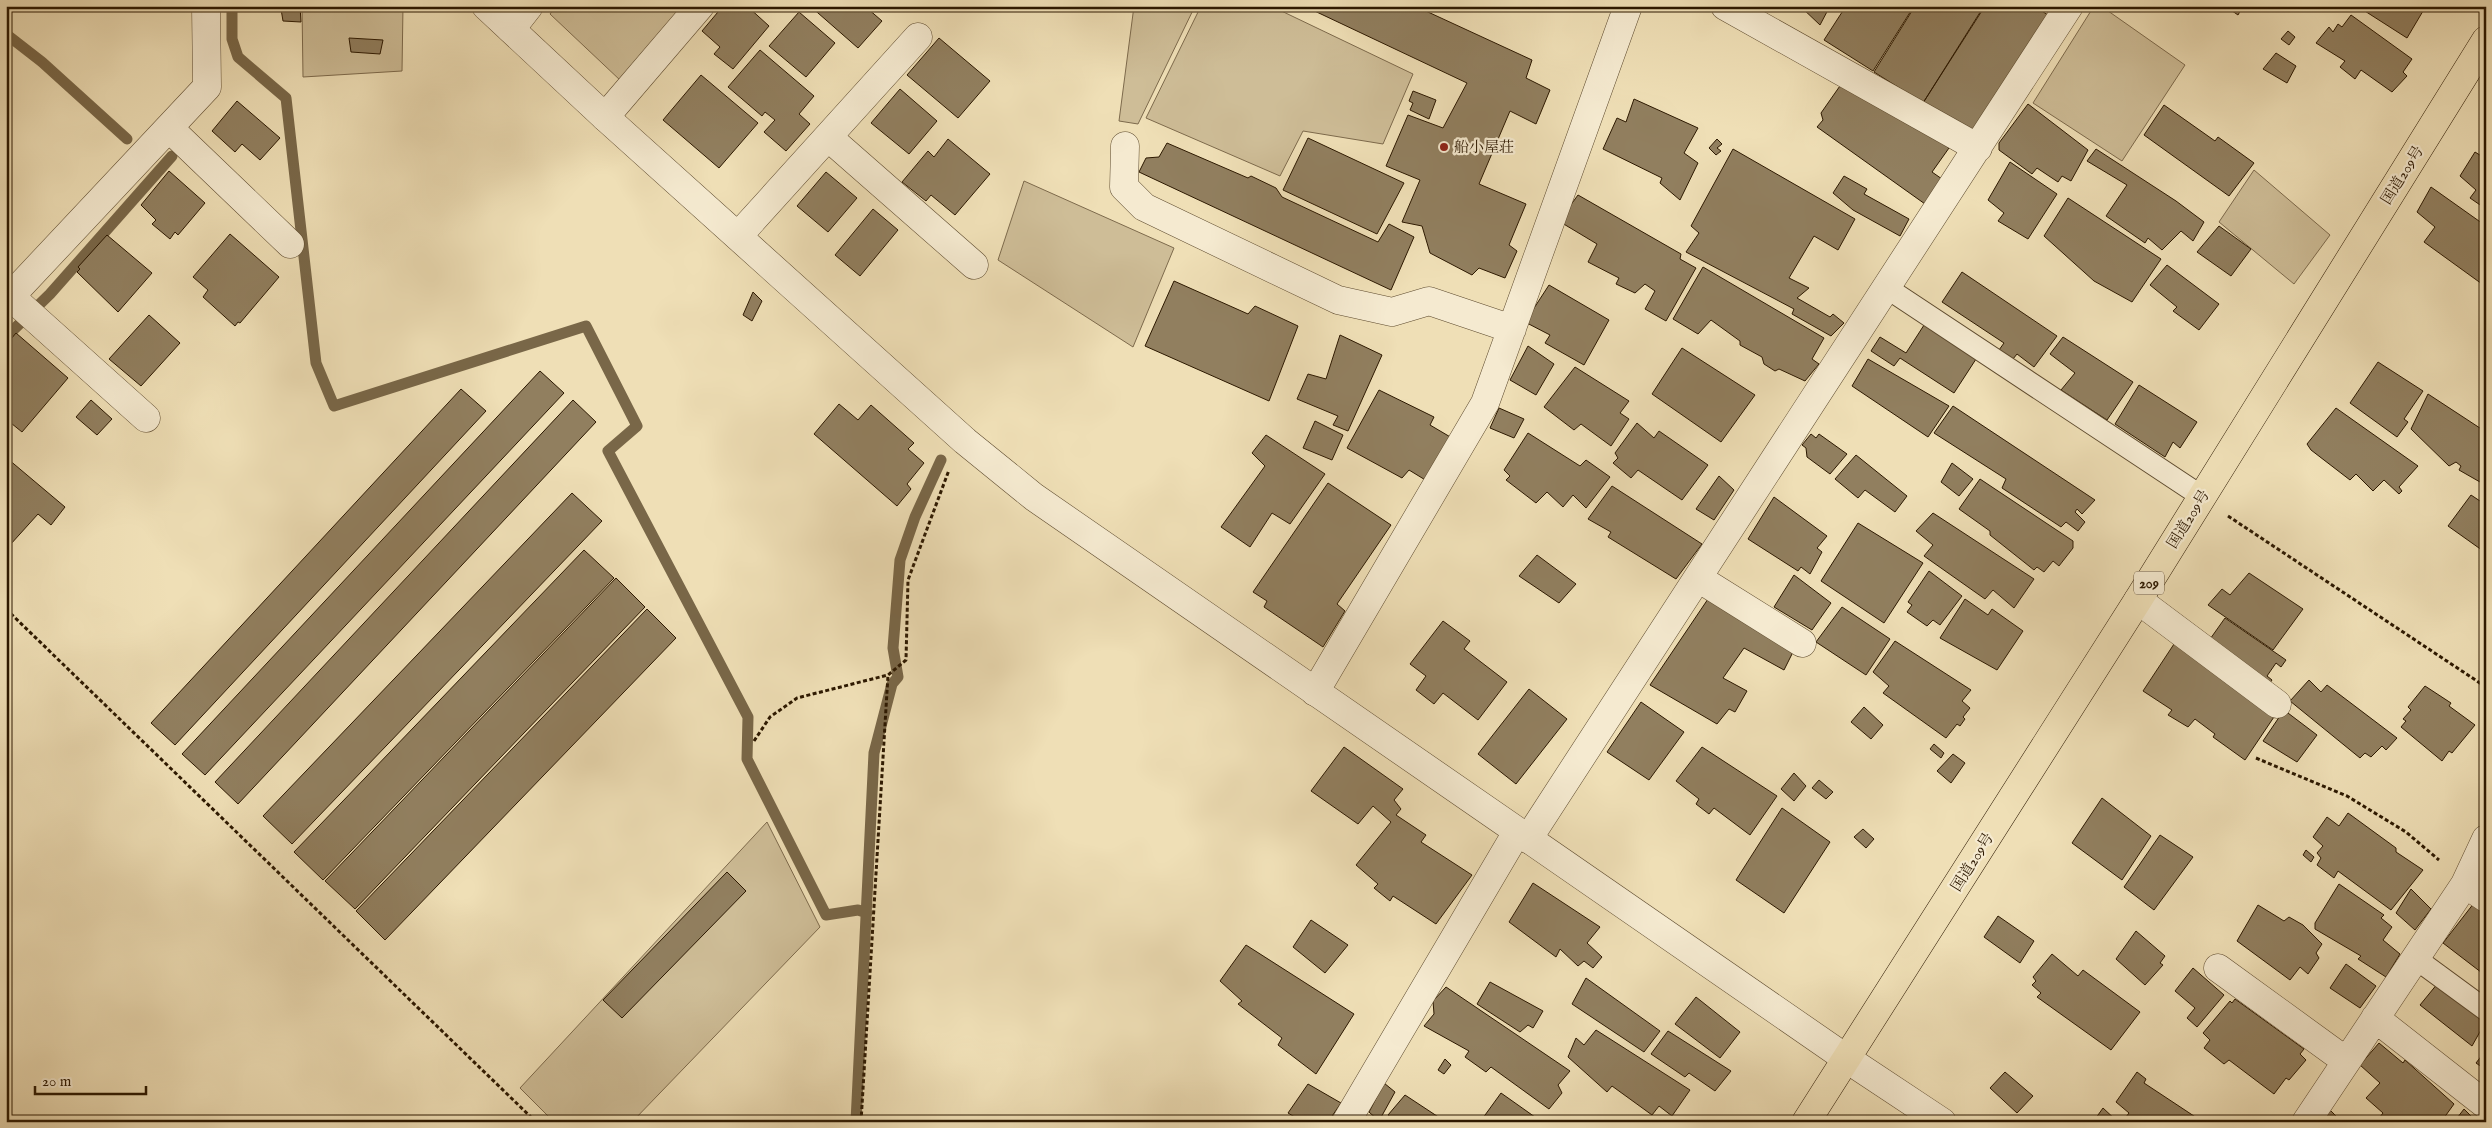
<svg xmlns="http://www.w3.org/2000/svg" width="2492" height="1128" font-family="'IM FELL English','Noto Serif JP',serif">
<rect width="100%" height="100%" fill="#efdfb6"/>
<filter id="stains"><feTurbulence type="fractalNoise" baseFrequency=".004" numOctaves="4"/><feColorMatrix values="0 0 0 0 .2 0 0 0 0 .09 0 0 0 0 .02 0 0 0 .5 -.17"/></filter>
<radialGradient id="worn" r=".72"><stop offset=".6" stop-color="#630" stop-opacity="0"/><stop offset="1" stop-color="#630" stop-opacity=".3"/></radialGradient>
<path fill="#cebd97" stroke="#7d6a4c" d="M302,6H403L402,71L303,77Z
M556,6H672L678,12L621,81L550,14Z
M1134,6H1195L1138,124L1119,121Z
M1201,6H1271L1413,74L1383,144L1303,131L1280,176L1146,118Z
M2094,6H2101L2185,65L2122,161L2033,103Z
M2254,170L2330,235L2294,284L2219,222Z
M1024,181L1174,248L1133,347L998,260Z
M767,822L820,927L632,1122H554L520,1088Z"/>
<g fill="none" stroke-linecap="round" stroke-linejoin="round">
<path stroke="#796748" stroke-width="11" d="M232,6V39L238,57L286,98L316,363L334,406L586,326L637,426L608,451L748,717L747,759L826,915L858,910L867,913
M6,34L42,62L127,139
M6,337L50,294L172,156
M856,1122L874,753L892,684L898,677L893,648L900,560L915,517L941,460"/>
</g>
<path fill="#917f5f" stroke="#2c1800" d="M243,6H300L301,22L283,21L281,9L243,11Z
M723,6H747L769,26L733,69L714,54L720,47L702,31Z
M810,6H869L867,8L882,21L858,48Z
M1304,6H1415L1532,60L1526,78L1550,90L1536,124L1510,111L1479,184L1526,204L1509,245L1517,251L1505,278L1479,268L1472,275L1430,253L1422,226L1402,222L1420,180L1386,166L1408,115L1443,128L1467,83Z
M1800,6H1830L1820,25Z
M1846,6H1914L1873,71L1824,40Z
M1915,6H1984L1923,103L1874,72Z
M1985,6H2034L2048,15L1972,134L1923,103Z
M2225,6H2243L2238,15Z
M2357,6H2426L2407,38Z
M799,12L835,43L806,77L769,46Z
M2351,15L2412,59L2403,72L2407,76L2392,92L2361,70L2355,79L2340,67L2345,61L2316,43L2329,27L2333,32L2338,24L2342,27Z
M2288,31L2295,37L2289,45L2281,39Z
M349,38L383,40L380,54L351,52Z
M939,38L990,81L958,118L907,75Z
M760,50L814,96L799,114L810,124L786,151L764,132L775,120L765,112L762,116L728,87Z
M2276,53L2296,66L2287,83L2263,69Z
M701,75L758,123L719,168L663,120Z
M1842,83L1874,105L1879,98L1949,148L1932,172L1942,179L1925,204L1817,127L1823,120L1821,113Z
M900,89L937,121L909,154L871,123Z
M1413,91L1436,100L1429,119L1410,110L1413,103L1409,101Z
M1634,99L1698,128L1684,153L1698,163L1680,200L1660,183L1662,178L1603,149L1617,118L1626,122Z
M237,101L280,138L260,160L242,144L235,152L212,131Z
M2028,104L2088,150L2071,181L2062,176L2058,182L2037,168L2032,174L1999,150V143Z
M2164,105L2215,141L2218,137L2254,163L2229,196L2144,135Z
M1308,138L1404,183L1377,234L1283,190Z
M948,139L990,174L955,215L931,195L926,201L902,182L928,151L934,157Z
M1717,139L1722,144L1717,148L1721,151L1716,155L1709,148Z
M1167,143L1248,178L1251,176L1276,188L1282,197L1378,242L1389,224L1414,237L1391,290L1139,172L1146,158L1159,157Z
M1733,149L1855,219L1838,250L1814,236L1789,278L1809,288L1797,298L1830,317L1833,314L1844,323L1831,336L1792,314L1794,309L1686,252L1699,233L1691,226Z
M2096,149L2176,201L2204,222L2193,241L2181,231L2162,250L2148,238L2145,243L2106,216L2127,185L2087,161Z
M2475,152L2486,159V209L2470,198L2476,190L2460,176Z
M2010,162L2057,194L2028,239L1998,221L2004,213L1988,200Z
M169,171L205,203L178,235L175,232L170,239L152,224L156,220L141,205Z
M826,172L857,198L828,232L797,206Z
M1844,176L1867,189L1864,194L1909,219L1900,236L1853,210L1833,193Z
M2431,187L2486,226V279L2482,284L2424,242L2435,227L2417,212Z
M1578,195L1681,254L1680,259L1696,268L1666,321L1645,309L1655,291L1645,284L1635,293L1616,284L1619,278L1588,262L1597,244L1562,223L1567,210Z
M2068,198L2161,259L2132,302L2094,281L2044,236Z
M873,209L898,230L860,276L835,255Z
M2219,226L2251,249L2231,276L2197,252Z
M230,234L279,277L240,323L238,322L235,326L203,297L208,290L193,277Z
M107,235L152,273L118,312L77,272L80,269L78,267Z
M2167,265L2219,304L2199,330L2173,311L2177,307L2150,285Z
M1703,267L1824,338L1812,359L1819,364L1805,381L1779,369L1775,371L1764,364L1762,357L1740,345V341L1711,320L1698,334L1673,319Z
M1962,272L2057,336L2034,367L2017,354L2013,359L1999,350L2004,343L1942,302Z
M1174,281L1248,314L1255,306L1298,326L1269,401L1145,346Z
M1549,285L1609,320L1584,365L1545,343L1550,335L1525,322Z
M753,292L762,301L752,321L743,315Z
M149,315L180,343L141,386L109,359Z
M1926,322L1978,356L1954,393L1900,358L1894,366L1871,351L1880,337L1906,353Z
M16,333L68,378L22,432L6,419V345Z
M1340,335L1382,355L1348,431L1333,425L1338,416L1297,399L1308,374L1326,379Z
M2063,337L2133,382L2107,420L2061,390L2075,373L2050,354Z
M1528,346L1554,364L1536,395L1510,380Z
M1682,348L1755,395L1721,442L1652,394Z
M1868,359L1949,406L1928,437L1852,386Z
M2378,362L2423,391L2404,419L2408,422L2397,437L2350,403Z
M1575,367L1629,401L1620,413L1629,419L1611,446L1581,424L1574,430L1544,407Z
M540,371L564,393L205,775L182,754Z
M2139,385L2197,422L2180,448L2173,442L2165,457L2115,424Z
M461,389L486,411L175,745L151,723Z
M1379,390L1434,417L1430,425L1452,438L1427,481L1409,470L1402,478L1347,448Z
M2428,394L2486,432V473L2480,482L2459,470L2461,466L2456,462L2449,466L2411,429Z
M91,400L112,419L97,435L76,417Z
M573,400L596,422L238,804L215,782Z
M839,404L858,420L871,405L914,443L908,449L924,463L907,484L911,489L897,506L814,434Z
M1953,406L2095,500L2082,514L2077,509L2075,512L2085,522L2078,531L2066,522L2061,527L2002,488L2006,479L1934,433Z
M1499,408L1524,419L1514,438L1490,428Z
M2336,408L2418,466L2399,487L2402,491L2399,494L2384,480L2373,491L2356,474L2350,480L2311,450L2307,444Z
M1315,421L1343,435L1332,460L1303,448Z
M1637,423L1654,438L1659,431L1708,465L1682,500L1638,470L1631,478L1613,463L1618,458L1615,453Z
M1528,433L1580,466L1586,460L1610,477L1586,508L1573,495L1563,507L1547,492L1536,503L1506,480L1510,476L1504,470Z
M1811,434L1816,438L1819,434L1847,454L1830,474L1807,457L1806,448L1802,445Z
M1266,435L1325,474L1290,524L1272,513L1250,547L1221,527L1265,466L1252,453Z
M1856,455L1907,496L1895,512L1865,490L1858,498L1835,479Z
M8,459L65,507L51,525L38,514L10,545L6,541V461Z
M1952,463L1973,479L1959,496L1941,482Z
M1719,476L1734,490L1714,520L1696,509Z
M1980,479L2073,541V548L2059,566L2053,561L2044,572L2037,567L2034,570L1990,535V531L1959,509Z
M1328,483L1391,525L1337,604L1345,611L1323,647L1264,607L1267,601L1253,592Z
M1612,486L1702,544L1676,579L1608,537L1611,532L1588,519Z
M572,493L602,521L292,844L263,816Z
M2471,495L2486,505V553L2448,526Z
M1774,497L1827,536L1817,548L1822,552L1810,574L1801,567L1798,571L1748,539Z
M1933,513L2034,579L2014,608L1993,590L1985,599L1924,556L1933,545L1916,531Z
M1858,523L1923,563L1884,623L1821,581Z
M584,550L614,578L323,880L294,852Z
M1537,555L1576,584L1559,603L1519,576Z
M1929,571L1962,596L1940,625L1933,620L1927,626L1907,612L1912,605L1908,602Z
M2249,573L2303,609L2273,650L2208,605L2222,589L2230,595Z
M1794,575L1831,603L1812,630L1774,607Z
M616,578L645,607L355,909L325,881Z
M1708,599L1794,650L1784,670L1744,648L1723,678L1747,691L1735,712L1729,709L1717,724L1650,685Z
M1965,599L1988,615L1992,609L2023,631L1997,670L1940,638Z
M1842,607L1890,639L1866,675L1816,642Z
M647,609L676,638L385,940L356,911Z
M2225,618L2286,660L2281,667L2276,663L2267,676L2272,680L2267,687L2203,649Z
M1443,621L1470,641L1464,649L1507,682L1478,720L1443,693L1434,704L1416,690L1426,676L1410,664Z
M1895,641L1971,690L1962,701L1970,708L1963,717L1965,719L1960,726L1957,724L1946,738L1883,693L1889,686L1873,672Z
M2176,641L2278,711L2245,760L2213,737L2215,734L2195,719L2188,727L2168,715L2172,710L2143,691Z
M2309,680L2321,692L2327,685L2397,738L2386,750L2382,746L2371,757L2365,753L2360,758L2290,701Z
M2425,686L2451,703L2449,706L2475,725L2452,753L2449,751L2442,761L2401,727L2406,721L2403,719L2411,710L2408,707Z
M1529,689L1567,719L1516,784L1478,754Z
M1641,702L1684,732L1649,780L1607,752Z
M1864,707L1883,725L1871,739L1851,722Z
M2284,710L2317,735L2297,762L2263,741Z
M1934,744L1944,753L1941,758L1930,749Z
M1344,747L1403,789L1394,800L1401,809L1396,815L1426,835L1421,842L1472,875L1436,924L1393,896L1390,901L1374,888L1378,884L1356,865L1391,822L1373,806L1358,824L1311,791Z
M1702,747L1777,796L1750,835L1714,808L1709,814L1696,804L1699,799L1676,781Z
M1953,754L1965,763L1951,783L1937,771Z
M1794,773L1806,786L1794,801L1781,789Z
M1819,780L1833,792L1826,799L1812,788Z
M2102,798L2151,836L2122,880L2072,843Z
M1782,808L1830,842L1784,913L1736,880Z
M2348,813L2396,848V852L2423,870L2391,910L2338,871L2334,878L2317,865L2321,858L2317,853L2323,846L2313,837L2327,817L2339,826Z
M1863,829L1874,839L1866,848L1854,837Z
M2160,835L2193,857L2154,910L2124,887Z
M2306,850L2314,857L2311,862L2303,855Z
M727,872L746,891L622,1018L603,1000Z
M1533,883L1600,927L1587,943L1602,957L1593,968L1584,961L1578,966L1560,949L1556,957L1509,922Z
M2339,884L2384,915L2381,918L2392,927L2383,940L2400,954L2386,977L2358,959L2361,956L2315,929V923Z
M2411,889L2431,909L2415,930L2396,913Z
M2474,903L2486,911V976L2443,943Z
M2258,905L2284,921L2289,917L2303,925L2322,944L2316,953L2319,958L2308,974L2300,967L2290,980L2237,941Z
M1998,916L2034,941L2020,963L1984,937Z
M1311,920L1348,945L1325,973L1293,947Z
M2136,931L2165,956L2160,963L2163,965L2145,985L2116,959Z
M1246,945L1354,1014L1316,1074L1278,1045L1282,1038L1238,1004L1242,1001L1220,981Z
M2052,954L2078,976L2083,970L2140,1012L2111,1050L2037,997L2041,993L2032,985L2036,981L2033,977Z
M2346,964L2376,986L2360,1008L2330,988Z
M2193,968L2224,995L2197,1027L2187,1018L2195,1008L2175,991Z
M1586,978L1660,1031L1644,1052L1572,1004Z
M1490,982L1543,1011L1533,1028L1528,1025L1520,1032L1477,1004Z
M2438,983L2486,1021L2472,1046L2420,1005Z
M1446,987L1570,1071L1558,1085L1562,1093L1549,1109L1491,1067L1486,1072L1465,1057L1469,1051L1424,1026L1434,1014L1433,1001Z
M1696,997L1740,1032L1720,1058L1675,1024Z
M2235,999L2304,1049L2300,1054L2306,1060L2289,1080L2286,1078L2274,1094L2229,1060L2224,1064L2204,1048L2210,1040L2203,1033L2230,1001L2232,1003Z
M1596,1030L1690,1090L1672,1116L1659,1106L1652,1115L1612,1086L1607,1092L1568,1057L1576,1038L1584,1045Z
M1668,1031L1731,1071L1715,1091L1689,1073L1685,1077L1651,1054Z
M2379,1043L2403,1063L2405,1060L2454,1104L2441,1122H2376L2383,1113L2366,1098L2380,1083L2360,1065Z
M2486,1050V1070L2476,1063Z
M1445,1059L1451,1065L1444,1074L1438,1070Z
M2005,1072L2033,1096L2017,1113L1990,1088Z
M2137,1072L2146,1079L2144,1083L2203,1122H2122L2129,1113L2116,1102Z
M1384,1083L1395,1092L1379,1121L1369,1112Z
M1308,1084L1341,1103L1328,1122H1303L1288,1113Z
M1501,1093L1542,1122H1480Z
M1405,1095L1446,1122H1397L1388,1115Z
M2103,1108L2118,1122H2093Z
M2464,1109L2477,1122H2454Z
M2330,1110L2341,1121V1122H2322Z"/>
<g fill="none" stroke-linecap="round" stroke-linejoin="round">
<g stroke="#5d4a2e" stroke-width="23">
<path id="service" d="M1887,288L2201,496
M2415,958L2486,1010"/>
</g>
<g stroke="#5d4a2e" stroke-width="29">
<path id="minor" d="M1725,6L1978,148
M511,29L529,6
M605,117L700,6
M169,128L290,244
M828,137L974,265
M1125,146L1124,187L1144,207L1338,300L1392,312L1429,301L1512,329
M738,236L918,37
M11,297L146,418
M6,301L207,87L206,6
M1698,578L1802,643
M2138,600L2277,704
M1315,692L1485,403L1628,6
M1528,839L2069,6
M2465,884L2486,898
M2218,968L2346,1061
M2375,1018L2486,1105
M1346,1122L1517,832
M2306,1122L2465,884L2486,839"/>
</g>
<g stroke="#5d4a2e" stroke-width="29">
<path id="tertiary" d="M486,6L605,117L965,441L1034,497L1847,1059L1942,1122"/>
</g>
<g stroke="#2c1800" stroke-width="29">
<path id="trunk" d="M1806,1122L2138,600L2486,40"/>
</g>
<path stroke="#2c1800" stroke-width="3" stroke-dasharray="4 2.5" stroke-linecap="butt" d="M2228,516L2486,687
M6,609L536,1122
M754,741L770,717L797,698L888,675L906,660L908,580L949,470
M2256,758L2347,796L2406,832L2439,860
M861,1122L888,675"/>
<use href="#service" stroke="#f5ead0" stroke-width="21"/>
<use href="#minor" stroke="#f5ead0" stroke-width="28"/>
<use href="#tertiary" stroke="#f5ead0" stroke-width="28"/>
<use href="#trunk" stroke="#efdfb6" stroke-width="28"/>
</g>
<circle fill="#8f2418" stroke="#f5ead0" stroke-width="2" cx="1444" cy="147" r="5"/>
<g text-anchor="middle" stroke-width="4.5" stroke-linejoin="round" paint-order="stroke">
<rect fill="#f5ead0" stroke="#68573e" stroke-width="1" x="2134" y="571.5" width="30" height="23" rx="4"/>
<g font-size="14" font-weight="bold" fill="#2c1800">
<text x="2149" y="588">209</text>
</g>
<g font-size="15" fill="#2c1800" stroke="#f5ead0" text-anchor="start">
<text x="1454" y="152">船小屋荘</text>
</g>
<g font-size="15" fill="#2c1800" stroke="#f5ead0">
<text transform="translate(2402 175) rotate(-58)" y="5">国道209号</text>
<text transform="translate(2188 519) rotate(-58)" y="5">国道209号</text>
<text transform="translate(1972 862) rotate(-58)" y="5">国道209号</text>
</g>
</g>
<rect width="2492" height="1128" fill="none" stroke="#efdfb6" stroke-width="25"/>
<rect x="8" y="8" width="2477" height="1113" fill="none" stroke="#2c1800" stroke-width="2.5"/>
<rect x="12" y="12" width="2467" height="1103" fill="none" stroke="#2c1800"/>
<path d="M35 1086v8h111v-8" fill="none" stroke="#2c1800" stroke-width="2.5"/>
<text x="42" y="1086" font-size="15" fill="#2c1800" stroke="#f5ead0" stroke-width="4" paint-order="stroke">20 m</text>
<rect width="100%" height="100%" filter="url(#stains)"/>
<rect width="100%" height="100%" fill="url(#worn)"/>
</svg>
